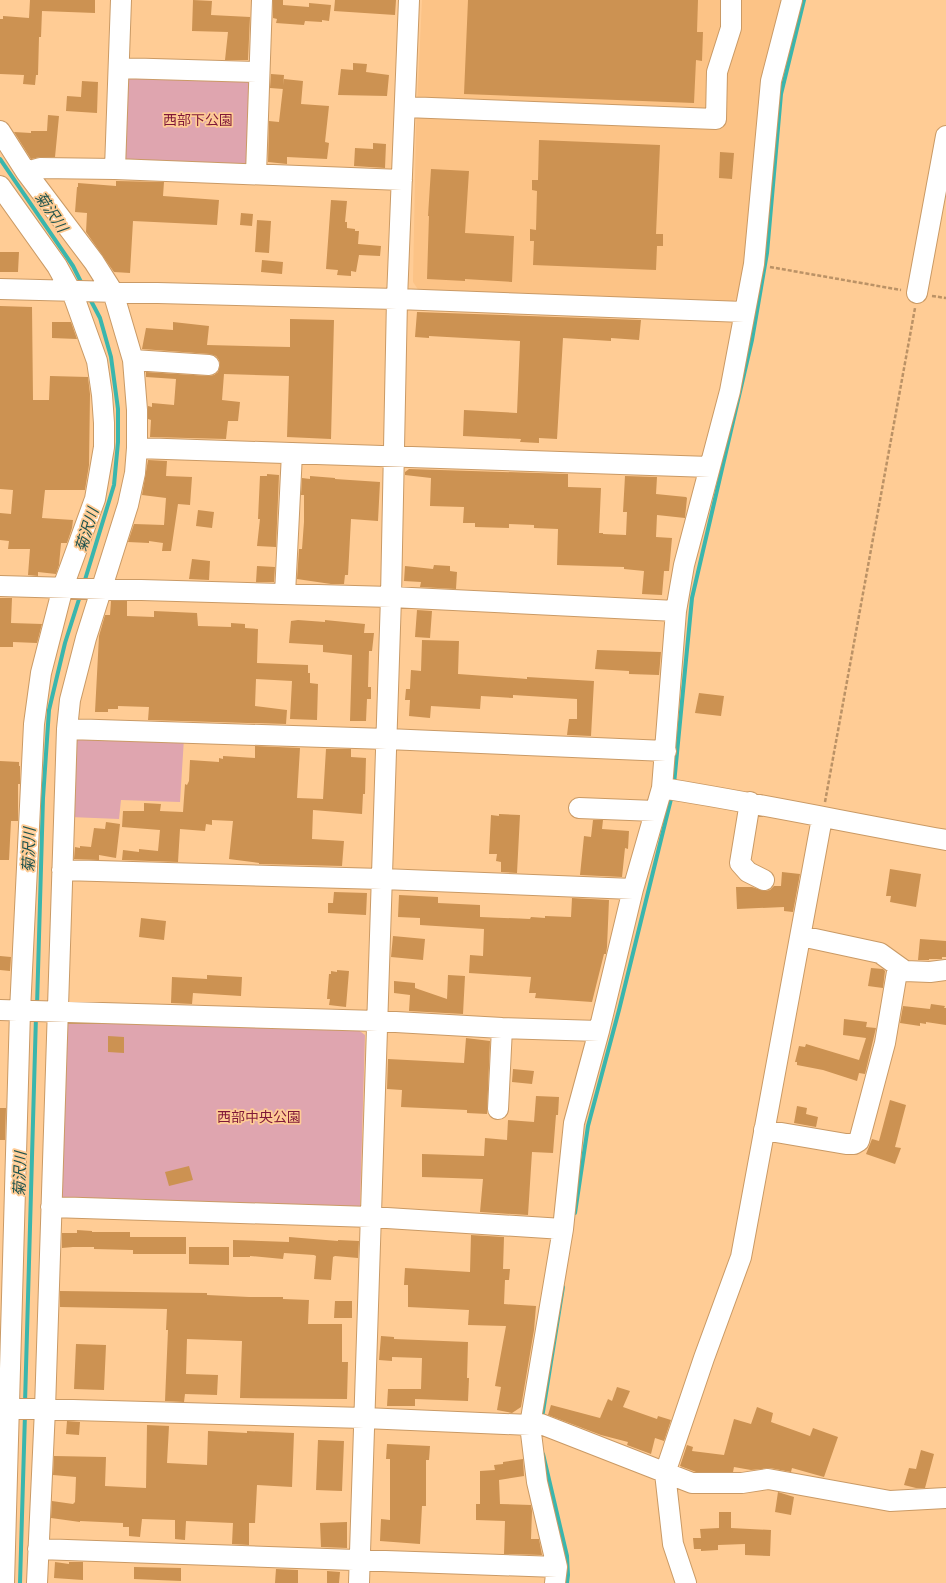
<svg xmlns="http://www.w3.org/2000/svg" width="946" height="1583" font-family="'Fira Sans','Noto Sans JP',sans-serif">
<rect width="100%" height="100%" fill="#ffcc95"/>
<path fill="#fcc386" d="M422,0H782L758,102L747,261L740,296L732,302L419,291L413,282L416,126Z"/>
<path fill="#dfa5af" d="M125,76L253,79L250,161L242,167L130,164L122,158Z
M80,734L184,738L180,802L121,800L119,819L70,817L73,742Z
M73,1020L357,1029L365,1035L360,1206L351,1211L65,1201L59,1193L65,1026Z"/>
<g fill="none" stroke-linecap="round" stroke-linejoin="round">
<path stroke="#3ab6ad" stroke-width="4" d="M0,159L73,266L83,286
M84,583L114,485L118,442V409L111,357L100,318L89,297
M674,784L692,598L752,340L767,253L781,94L804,0
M37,1006L43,798L49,710L65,643L81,593
M575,1213L588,1126L619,1010L672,795
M25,1403L36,1016
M542,1418L563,1287
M543,1454L567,1556L568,1575L567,1583
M20,1583L25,1414"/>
</g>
<path fill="#cc9252" d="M30,0H95V13L42,11L41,37H39L38,75H36L35,85L23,84L24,75L0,74V19H3V16L29,18Z
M193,0L212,1L211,15L250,17L248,60H225L228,32L192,31Z
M273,0H283V5L309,7V3L331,5L329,21L322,20V22L305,21L304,25L276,23L277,19L273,18Z
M335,0H396L395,15L334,11Z
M468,0H698L697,32H703L702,61L696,60L694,103L464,94Z
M353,63L367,64L366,72L389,75L387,96L338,95L341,69L353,70Z
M271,74L284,75L283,89L270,88Z
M284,79L303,81L301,104L329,106L325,142L329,143L327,159L287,157V164L268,162L269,121L279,122Z
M82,81L98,82L97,113L66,111L67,96L81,97Z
M48,115L59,116L55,157H40L31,159L14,132L31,133V131H47Z
M539,140L660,145L656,234H663V246H657L656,270L533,265L534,241H530V229L536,230L537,191L532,190V180H538Z
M373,143L386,144L385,168L354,166L355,148L373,149Z
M720,152L734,153L732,179L719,178Z
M431,169L469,171L465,233L514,236L512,282L465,279V281L427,279L429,216H428Z
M116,181L164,182L163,196L219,200L217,225L133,221L130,273L114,272L86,232L87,213L75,212L77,187H78V183L116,186Z
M331,200L347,201L345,222H347V228L355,229V231H359L358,244L381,246L380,256L359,255L356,272L351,271V276L337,275L338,270L326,269Z
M241,213L253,214L252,226L240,225Z
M257,220L271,221L269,253L255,252Z
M0,252H19L18,272H0Z
M262,260L283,262L282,274L261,272Z
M0,306L32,307L33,400H49L50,376L88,377L90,394L89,465L85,490H45L42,518L73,520L72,528L67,543H61L59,565L56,574L38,572V576L28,575L30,549H8L9,541L0,540V513L11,514L13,490L0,489Z
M417,312L641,320L639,340L611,338V341L563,338L557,439L539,438V443L520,442L521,439L463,436L464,410L517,413L520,341L429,336V338L415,337Z
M290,319L334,320L331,439L287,437L289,376L224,374L222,400L240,402L238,421H228L226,439L150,437L151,420L148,419V406L152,407V403L174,405L176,379L146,377V372L209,376L214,375L218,372L220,365L219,360L216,356L210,354L142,349L146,328L173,330V322L209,326L207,345L290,347Z
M52,322H71L77,339L52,338Z
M148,460L167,461L166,476L192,477L190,505L178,504L171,551H162L163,543L149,541V543L128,542L134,524L164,525L166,498L142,495Z
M409,469L568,474V487L601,488L599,533H603V534L626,535L627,512H623L625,476L657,477L656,494L686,497L687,498L685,518L657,515L656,537L672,538L669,571H664L662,595L642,594L644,571L624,569V567L557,565L558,529L534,528V525L509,524V528L475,527V523H463L464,507L430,506L431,478L405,475V472Z
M267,474L279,475L276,547L257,546L260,519H258L260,476H267Z
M310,476L335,478V479L380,482L378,521L351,519L348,575H345L344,584H331L297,579L299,549H302L304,522V495H301L302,478L310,479Z
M198,510L214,512L212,528L196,526Z
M192,559L210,561L209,580L189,579Z
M434,565L450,566V571L457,572L456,589L420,587L421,582L404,581L405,566L433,569Z
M257,566L275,567L274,582H256Z
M0,598H12L11,623L42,624L37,643L13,642V647H0Z
M111,601H127V616L154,617V611L197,613L198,626L231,627V623L245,624V628L258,629L257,663L308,665V673H310V683L318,684L317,720L290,719L292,681L256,679L255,706L287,710L286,724L148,720L149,707L118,706V709H108V712H95L99,636L105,615H110Z
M417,610L432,611L430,638L415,637Z
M298,620L325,622V620L365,624L364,633H374L372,651H369L368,687H371V699H367L366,721H350L352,655L323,652V645L289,643L291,621Z
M422,640L459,641L458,674L527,679V677L594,681L591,736L567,735L569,719H577V699L513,695V698L481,696L480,709L431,706L430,718L409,716L410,700H405L406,689H410L411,670L421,671Z
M597,650L661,652L659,675L629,674V671L595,669Z
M699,693L724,696L721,716L695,713Z
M255,746L300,748L297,798L323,799L326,749H351V757L366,758L365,794H363L362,814L313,810L312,839L344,841L342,866L259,864V863L229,859L233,821L212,820V825L206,824L205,831L180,829L178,862L122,860L123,850L139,852V849L158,851L160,830L122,827L123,811H144V803L161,804L160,811L183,812L185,784L187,785L189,781L190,760L219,762V758L223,759V756L255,758Z
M0,761L19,762V766H20V784H18V821H11L9,860H0Z
M499,814L520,815L517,873L501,872V862L496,861L497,854H489L491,815L499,816Z
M593,820H603L602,829L629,831L628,849L625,848L622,877L580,875L584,836L591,837Z
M106,822L120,824L116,858L99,855V860L74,859L75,847L80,848V846L91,847L94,828L105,829Z
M890,869L921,874L916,907L890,902L891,896H886Z
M782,872L800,874L793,912L784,911V907L737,909L736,887H752L765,891L770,890L774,886H781Z
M334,892L367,893L366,915L328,913V903H333Z
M399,895L438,897V903L480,905V917L530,919L531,917L545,918V916L571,917L572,898L609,900L607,947L606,954H604L592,1002L535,998L536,993H529L531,977L469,973L470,955L483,956L484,929L420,925V918L398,917Z
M141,918L166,921L164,940L139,937Z
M393,936L425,939L423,960L391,957Z
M920,939L946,941V957H942V959H929V960H918Z
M0,956L11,957L10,971L0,970Z
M871,968L883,969L885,971L883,988L868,986Z
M337,970L349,971L346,1007L329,1005L330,999H327L329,974H331V971L337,972Z
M207,975L242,977L241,996L193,993L192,1004L171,1003L172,977L207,979Z
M448,975L465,976L463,1014L409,1011L410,995L394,993V981L415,983V988L447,999Z
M931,1004L945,1006L944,1008H946V1025L926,1022V1024L920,1023V1026L900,1023L903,1006L930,1009Z
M844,1019L867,1022L866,1027L876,1028L865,1074L859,1073L857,1081L823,1070L797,1065V1062H795L799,1046L805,1047L806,1044L859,1060L866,1038L843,1035Z
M108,1036L124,1037V1053L108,1052Z
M466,1038L490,1041L487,1114L467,1113V1110L401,1107L402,1090L387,1089L388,1059L464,1063Z
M513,1069L534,1071L532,1084L512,1082Z
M536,1096L559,1097L558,1115H556L553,1153L532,1152L528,1215L480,1212L483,1179L422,1177V1154L484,1156L485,1138L507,1140L508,1120L534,1122Z
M890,1100L906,1105L895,1147L901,1148L895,1164L866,1154L872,1139L879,1141Z
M797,1106L807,1108L806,1114L818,1117L816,1127L794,1123Z
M0,1108H6L5,1140H0Z
M189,1166L193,1180L169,1186L165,1172Z
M77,1230L92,1231V1232H130V1237H186V1254H133V1250L94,1249V1247H73L62,1248V1233H77Z
M471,1235L504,1237L503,1269H510L509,1280H505L504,1304L536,1306L534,1330L521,1407L512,1413L497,1410L501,1387L495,1386L506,1326L468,1325L469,1310L408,1307V1285H404L405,1268L470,1272Z
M289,1237L338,1241V1240L359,1241L358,1258L335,1256L333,1257L331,1280L314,1279L316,1256L314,1255L284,1253L283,1259L250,1256V1257H233V1240L289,1242Z
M189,1247H229V1265L189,1264Z
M60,1291L207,1293V1295L249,1297H283V1299L309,1300L308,1324H342V1362H348L347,1399L240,1398L242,1341L187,1339L186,1374L218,1375L217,1395L185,1394L184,1402L165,1401L168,1330H166L167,1309L60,1307Z
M335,1301H352V1318H334Z
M381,1336L394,1337V1339L468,1342L467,1378H469L468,1401L415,1399V1406H387L388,1389H421L422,1358L392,1357V1361L379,1360Z
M76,1344L106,1345L104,1390L74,1389Z
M617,1387L630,1391L623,1407L657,1419L658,1416L671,1420L664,1441L655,1438L651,1454L627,1445L628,1442L601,1435L548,1415L551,1405L600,1418L608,1399L612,1401Z
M757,1407L773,1413L771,1422L810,1436L813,1428L838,1437L824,1477L792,1468L791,1472L770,1468L751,1470L734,1467L733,1472H696L680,1466L687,1445L693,1447L692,1451L724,1455L734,1419L751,1424Z
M67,1421L80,1422L79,1435L66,1434Z
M147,1425L169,1426L167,1463L207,1465L208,1431L247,1433V1431L294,1433L292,1487L257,1485L255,1523H249V1545L232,1544L233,1523L186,1521L185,1540L175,1539V1520L142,1519L140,1537L129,1536V1527H123V1523L80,1521V1522L51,1518L52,1501L73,1504L75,1502L76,1477L53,1475L54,1456L106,1457L105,1486L146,1488Z
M318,1440L344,1441L342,1491L316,1490Z
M387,1444L430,1446L429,1460H426V1506H422L420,1544L380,1541L381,1519L390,1520V1459H386Z
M921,1450L934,1454L925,1488H916L904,1485L909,1468L916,1469Z
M523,1459L524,1476L499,1480L500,1504L531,1505L532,1511L531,1539H539L542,1555L504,1554L505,1521L476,1520V1504H480V1471L495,1470L494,1465L503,1464V1462Z
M778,1492L794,1497L791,1515L775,1512Z
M719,1512H731V1528L771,1530L770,1556L745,1555V1544L718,1545V1550L701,1551V1549H694L693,1538H701L700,1529L719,1528Z
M347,1522V1548L321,1547L320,1523Z
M55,1562L69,1564V1562H83V1580L54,1578Z
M134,1567L181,1568V1581L134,1579Z
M276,1569L298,1570V1583H275Z
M327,1571L340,1572L339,1583H327Z"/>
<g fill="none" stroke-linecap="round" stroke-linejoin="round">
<g stroke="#ca9a65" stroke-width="22">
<path id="minor" d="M119,68L259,72
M405,107L716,119L717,72L731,28V0
M0,131L26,172L94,262L113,292L133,360L137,410V448L135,473L128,505L86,638L70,700L67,729L45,1409L37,1583
M115,169L121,0
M26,172L40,168L115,169L402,180
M256,174L262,0
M0,186L57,266L74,297L97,361L102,395L104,423V447L95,499L63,587L41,673L34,724L20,1011L4,1583
M0,289L397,299L744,312
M917,293L946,136
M133,360L209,365
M137,448L710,467
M0,586L391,597L676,611
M285,594L292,453
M67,729L387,739L666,751
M662,788C757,803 851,823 946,840
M750,802L740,863L748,872L764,880
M579,808L655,811
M62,870L382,879L633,889
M801,936L880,953L905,971L930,972L946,970
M0,1010L378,1021L502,1028L599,1031
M498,1109L502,1028
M764,1130L846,1144H854L859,1141L885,1043L898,966
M51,1207L371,1217L563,1229
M0,1408L364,1418L530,1425L541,1424L692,1483H742L768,1479L890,1501L946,1498
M38,1549L557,1567
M359,1583L391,597L397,299L409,0
M555,1583L557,1567L537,1482L530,1425L563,1229L574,1123L599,1031L633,889L662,788L676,611L684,565L730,391L754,264L771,81L792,0
M686,1583L673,1544L665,1473L704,1358L741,1257L822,818"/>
</g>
<path stroke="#bb9266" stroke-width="2.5" stroke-dasharray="4 2" stroke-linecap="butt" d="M770,267L901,290
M932,296L946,298
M825,802L915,308"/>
<use href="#minor" stroke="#fff" stroke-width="20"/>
</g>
<g text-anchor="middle" stroke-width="3.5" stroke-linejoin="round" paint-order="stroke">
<g font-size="14" fill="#7f1839" stroke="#ffcc95">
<text x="198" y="125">西部下公園</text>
<text x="259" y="1122">西部中央公園</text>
</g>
<g font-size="15" font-style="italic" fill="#1e524d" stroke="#ffcc95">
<text transform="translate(51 212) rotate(56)" y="5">菊沢川</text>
<text transform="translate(87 530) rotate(-73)" y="5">菊沢川</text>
<text transform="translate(29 850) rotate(-88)" y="5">菊沢川</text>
<text transform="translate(20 1174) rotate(-88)" y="5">菊沢川</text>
</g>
</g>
</svg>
